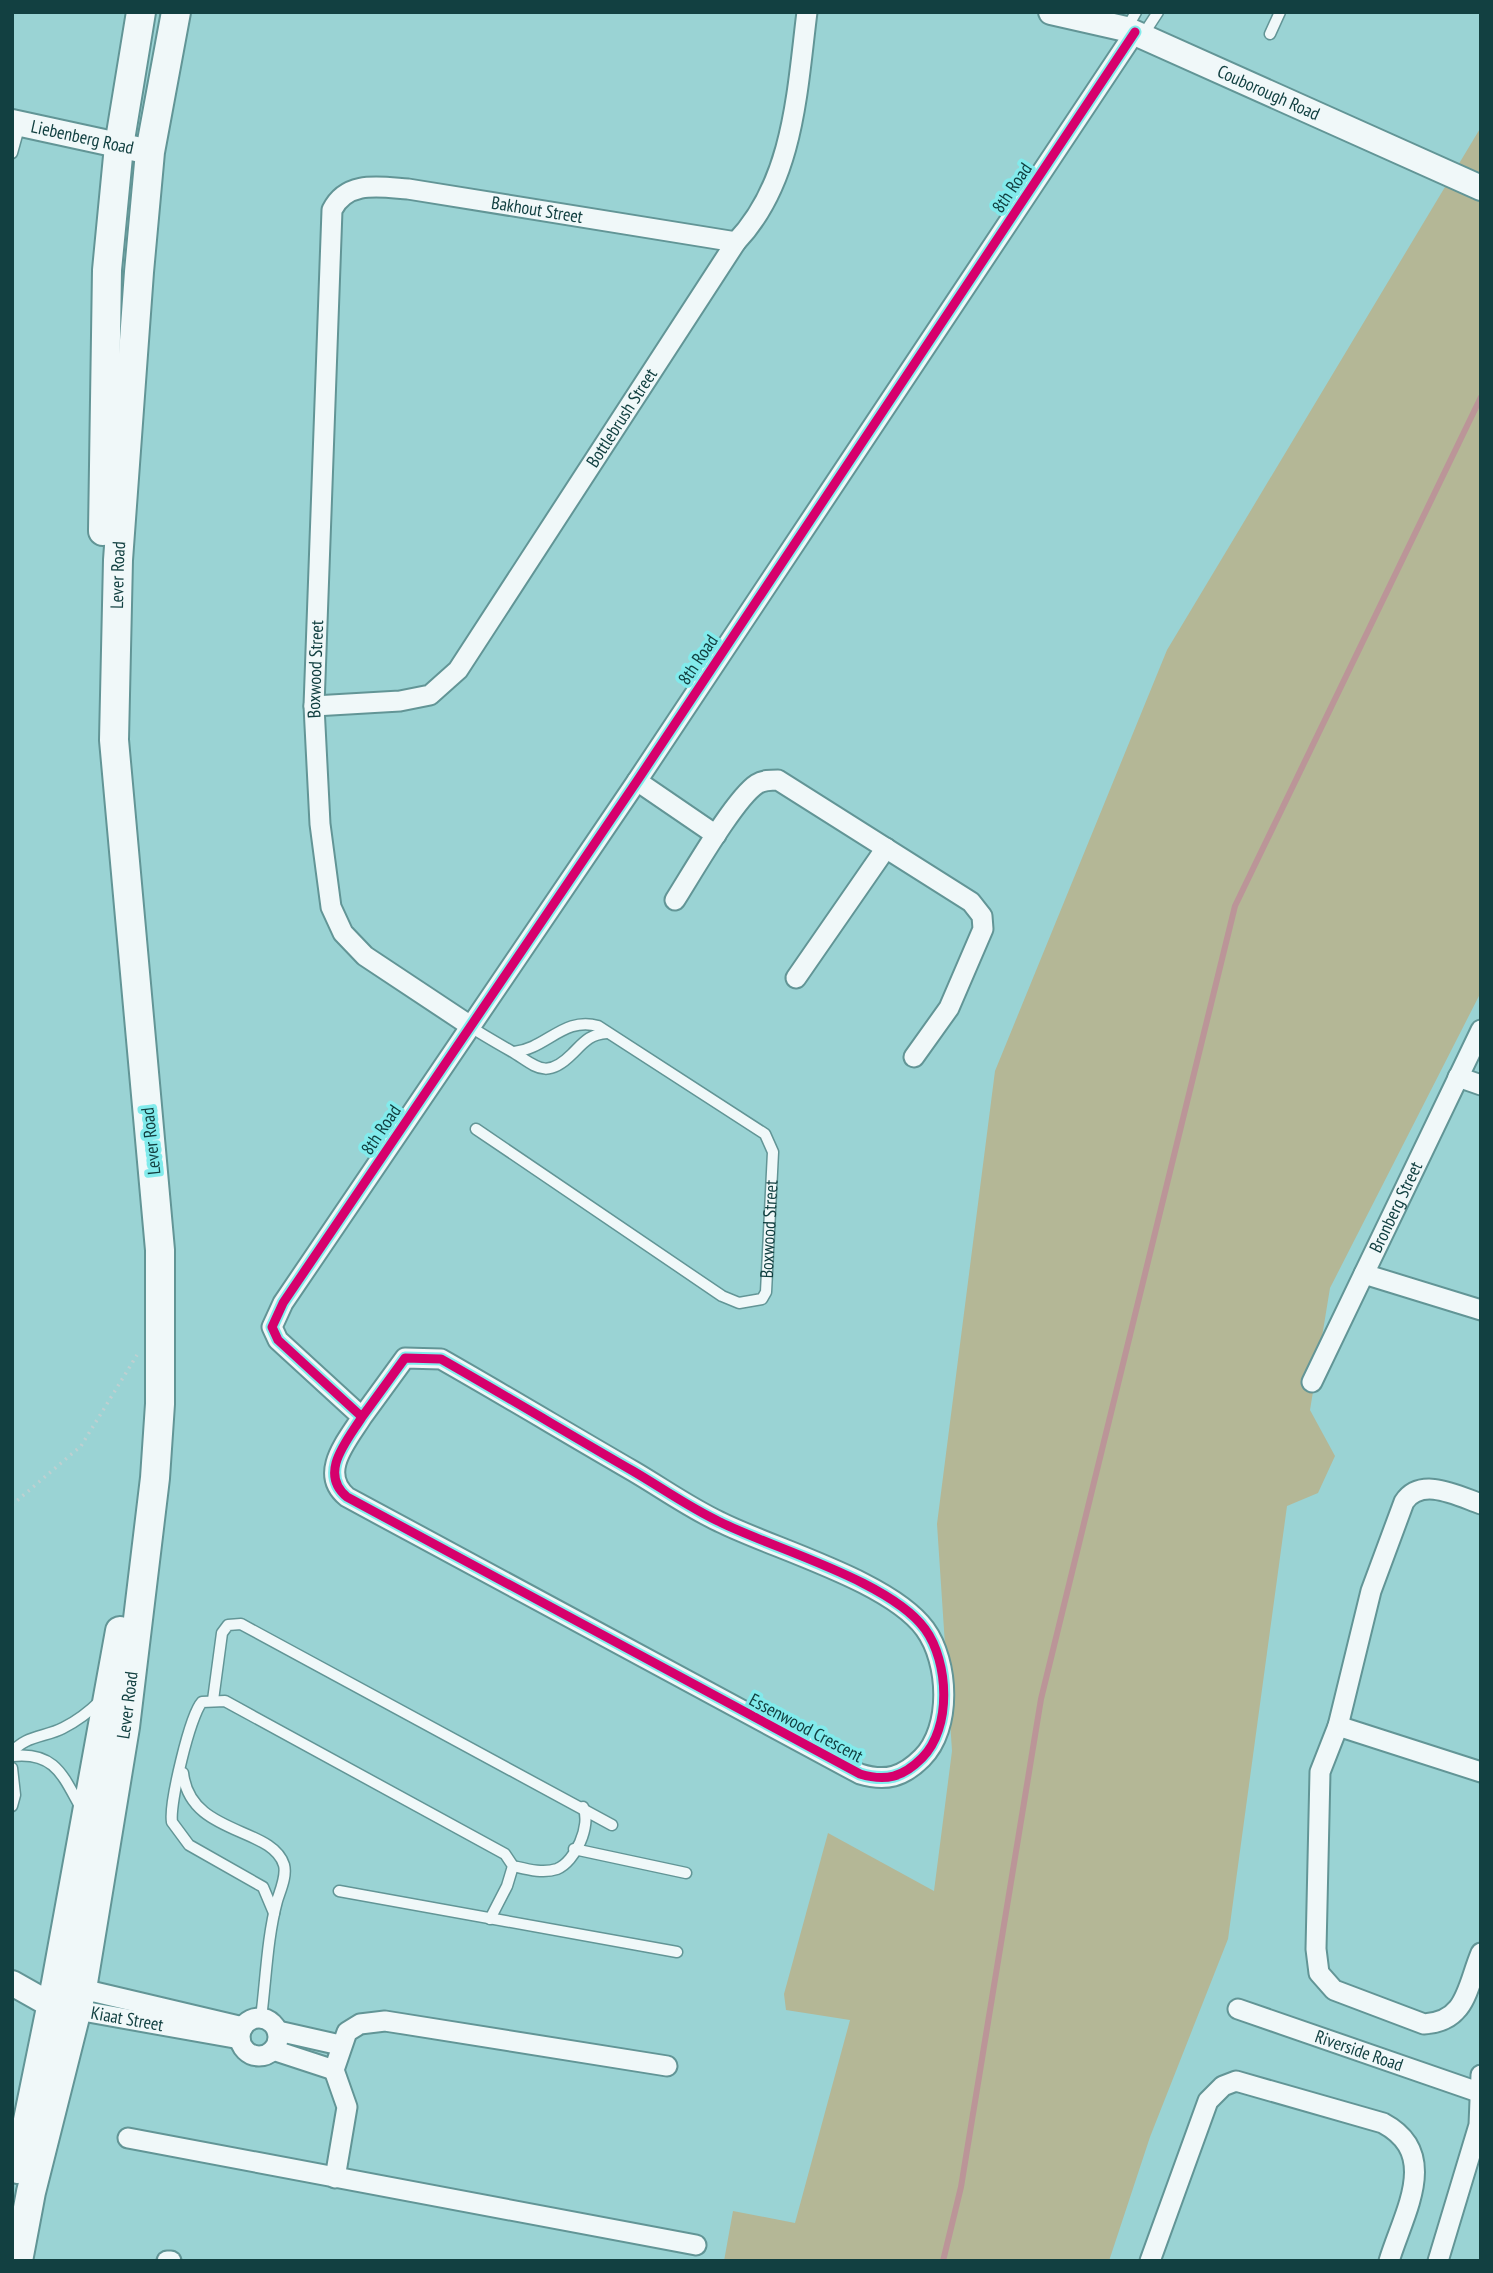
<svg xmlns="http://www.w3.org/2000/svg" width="1493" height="2273" font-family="'PT Sans Narrow',sans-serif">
<rect width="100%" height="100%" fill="#9ad3d4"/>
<path fill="#b4b796" d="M1481,127V992L1330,1288L1310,1410L1335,1456L1318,1493L1287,1506L1228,1939L1150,2137L1109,2261H724L733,2211L795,2223L850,2020L786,2010L784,1994L828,1833L934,1891L952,1751L937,1524L995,1071L1167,650Z"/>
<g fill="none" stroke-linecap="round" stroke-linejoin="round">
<path stroke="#bb9598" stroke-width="6" d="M943,2261L961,2187L1041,1699L1235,906L1481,397"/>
<g stroke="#629596" stroke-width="13">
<g id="service">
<path d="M1127,28L1136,12"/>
<path d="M1270,34L1280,12"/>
<path d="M1143,35L1158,12"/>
<path d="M12,153L20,124"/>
<path d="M469,1026C483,1035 497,1043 511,1051C535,1065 545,1081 572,1054C584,1042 590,1034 607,1033"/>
<path id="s1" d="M476,1129L722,1296L739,1303L762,1299L766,1292L773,1152L765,1134L598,1026C564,1016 546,1049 514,1052"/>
<path d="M213,1700L222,1633L228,1625L241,1624L612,1825"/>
<path d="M12,1753C23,1736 46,1737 63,1728C77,1721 89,1712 100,1701"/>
<path d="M12,1756C55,1751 63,1776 81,1808"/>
<path d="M12,1768L15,1795L12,1806"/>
<path d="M183,1773C190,1836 272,1826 284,1865C287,1876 280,1891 277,1901C267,1938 266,1980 261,2018"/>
<path d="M574,1849L686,1873"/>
<path d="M513,1866C526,1869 543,1874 557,1869C575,1862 592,1825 583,1807"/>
<path d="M339,1891L677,1952"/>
<path d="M274,1913L263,1887L189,1845L172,1822C169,1804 190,1715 202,1702L225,1701L236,1707L505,1854L513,1866L507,1886L490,1919"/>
</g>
</g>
<g stroke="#629596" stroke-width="23">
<g id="minor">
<path id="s2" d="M314,706L400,701L430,695L458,670L736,242C794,181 797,91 807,12"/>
<path d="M637,781L716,835"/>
<path d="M675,900C691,875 735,798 757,784C763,780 771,780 778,780L971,902L982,916L983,929L949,1008L914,1057"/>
<path d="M796,978L886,848"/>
<path id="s3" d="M469,1025L365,956L343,933L331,907L320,824L314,706L332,210C347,180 380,187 408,189L736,242"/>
<path d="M1458,1077L1481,1085"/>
<path d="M1364,1274L1481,1310"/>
<path id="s4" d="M1312,1382L1481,1030"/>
<path d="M362,1417L405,1358L441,1359C506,1396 569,1434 633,1471C662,1488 690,1508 720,1522C774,1549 890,1581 925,1629C949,1662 952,1728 922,1758C903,1777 886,1782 860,1774L347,1497C318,1473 347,1441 362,1417L278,1340L272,1327L283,1303L637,781L1135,32"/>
<path d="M1481,1504C1458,1496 1421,1476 1404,1502L1371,1591L1338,1726L1320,1772L1316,1949L1319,1973L1334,1990L1424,2024C1467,2022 1467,1986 1481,1953"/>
<path d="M1338,1726L1481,1772"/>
<path d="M82,1989L243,2027"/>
<path id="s5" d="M1238,2009L1481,2093"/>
<path id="s6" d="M77,2010L240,2039"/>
<circle cx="259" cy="2037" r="19"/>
<path d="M278,2031L340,2045"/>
<path d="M273,2050L334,2070"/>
<path d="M128,2138L696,2245"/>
<path d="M335,2178L347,2107L334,2070L347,2032L360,2024L385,2021L667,2066"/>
<path d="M167,2261H171"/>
<path d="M1150,2261L1208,2101L1223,2086L1236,2081L1383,2123C1441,2154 1404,2212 1389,2261"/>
<path d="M1438,2261L1479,2125L1481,2075"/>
</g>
</g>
<g stroke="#629596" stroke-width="28">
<g id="tertiary">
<path id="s7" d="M1051,12L1126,29L1481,188"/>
<path id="s8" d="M12,122L150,152"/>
<path d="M12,1983L51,2005L68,2009"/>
</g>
</g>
<g stroke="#629596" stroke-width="32">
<g id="secondary">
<path d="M103,531L107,270L119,146L141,12"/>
<path d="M18,2169L56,1983L120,1631"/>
<path id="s9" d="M18,2261L31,2192L82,1989L125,1727L155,1478L160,1404V1250L114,740L118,560L139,272L150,152L176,12"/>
</g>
</g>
<path stroke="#bed0d1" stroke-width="3.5" stroke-dasharray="2 5" stroke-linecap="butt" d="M12,1505L81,1446L137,1355"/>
<use href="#service" stroke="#f0f8f9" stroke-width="10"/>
<use href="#minor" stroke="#f0f8f9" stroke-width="19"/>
<use href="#tertiary" stroke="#f0f8f9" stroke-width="24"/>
<use href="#secondary" stroke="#f0f8f9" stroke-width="28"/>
<g stroke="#82ebec" stroke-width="13">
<path id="cycleway" d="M362,1417L405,1358L441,1359C506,1396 569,1434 633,1471C662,1488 690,1508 720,1522C774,1549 890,1581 925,1629C949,1662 952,1728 922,1758C903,1777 886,1782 860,1774L347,1497C318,1473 347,1441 362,1417L278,1340L272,1327L283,1303L637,781L1135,32"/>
</g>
<use href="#cycleway" stroke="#d6006c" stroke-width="9"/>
</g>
<g text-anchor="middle" stroke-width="7" stroke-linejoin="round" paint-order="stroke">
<g font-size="18" fill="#124041" stroke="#82ebec">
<text dy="6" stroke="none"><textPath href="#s7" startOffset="233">Couborough Road</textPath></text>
<text dy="6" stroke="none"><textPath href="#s8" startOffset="72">Liebenberg Road</textPath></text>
<text transform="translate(1012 188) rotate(-56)" y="6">8th Road</text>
<text dy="6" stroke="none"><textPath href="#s3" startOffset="1099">Bakhout Street</textPath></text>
<text dy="6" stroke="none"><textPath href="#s2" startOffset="455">Bottlebrush Street</textPath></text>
<text dy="6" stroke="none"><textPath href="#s9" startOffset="1701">Lever Road</textPath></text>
<text transform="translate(698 660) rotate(-56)" y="6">8th Road</text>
<text dy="6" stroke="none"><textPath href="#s3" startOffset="424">Boxwood Street</textPath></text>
<text transform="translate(381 1130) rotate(-56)" y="6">8th Road</text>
<text transform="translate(151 1141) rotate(-96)" y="6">Lever Road</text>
<text dy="6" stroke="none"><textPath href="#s4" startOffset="194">Bronberg Street</textPath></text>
<text dy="6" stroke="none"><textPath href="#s1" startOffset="410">Boxwood Street</textPath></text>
<text dy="6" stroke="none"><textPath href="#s9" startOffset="567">Lever Road</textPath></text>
<text transform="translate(806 1728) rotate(28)" y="6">Essenwood Crescent</text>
<text dy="6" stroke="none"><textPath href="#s6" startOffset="51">Kiaat Street</textPath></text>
<text dy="6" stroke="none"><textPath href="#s5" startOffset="128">Riverside Road</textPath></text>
</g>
</g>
<rect width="1493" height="2273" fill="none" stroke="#124041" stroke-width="28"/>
</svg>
